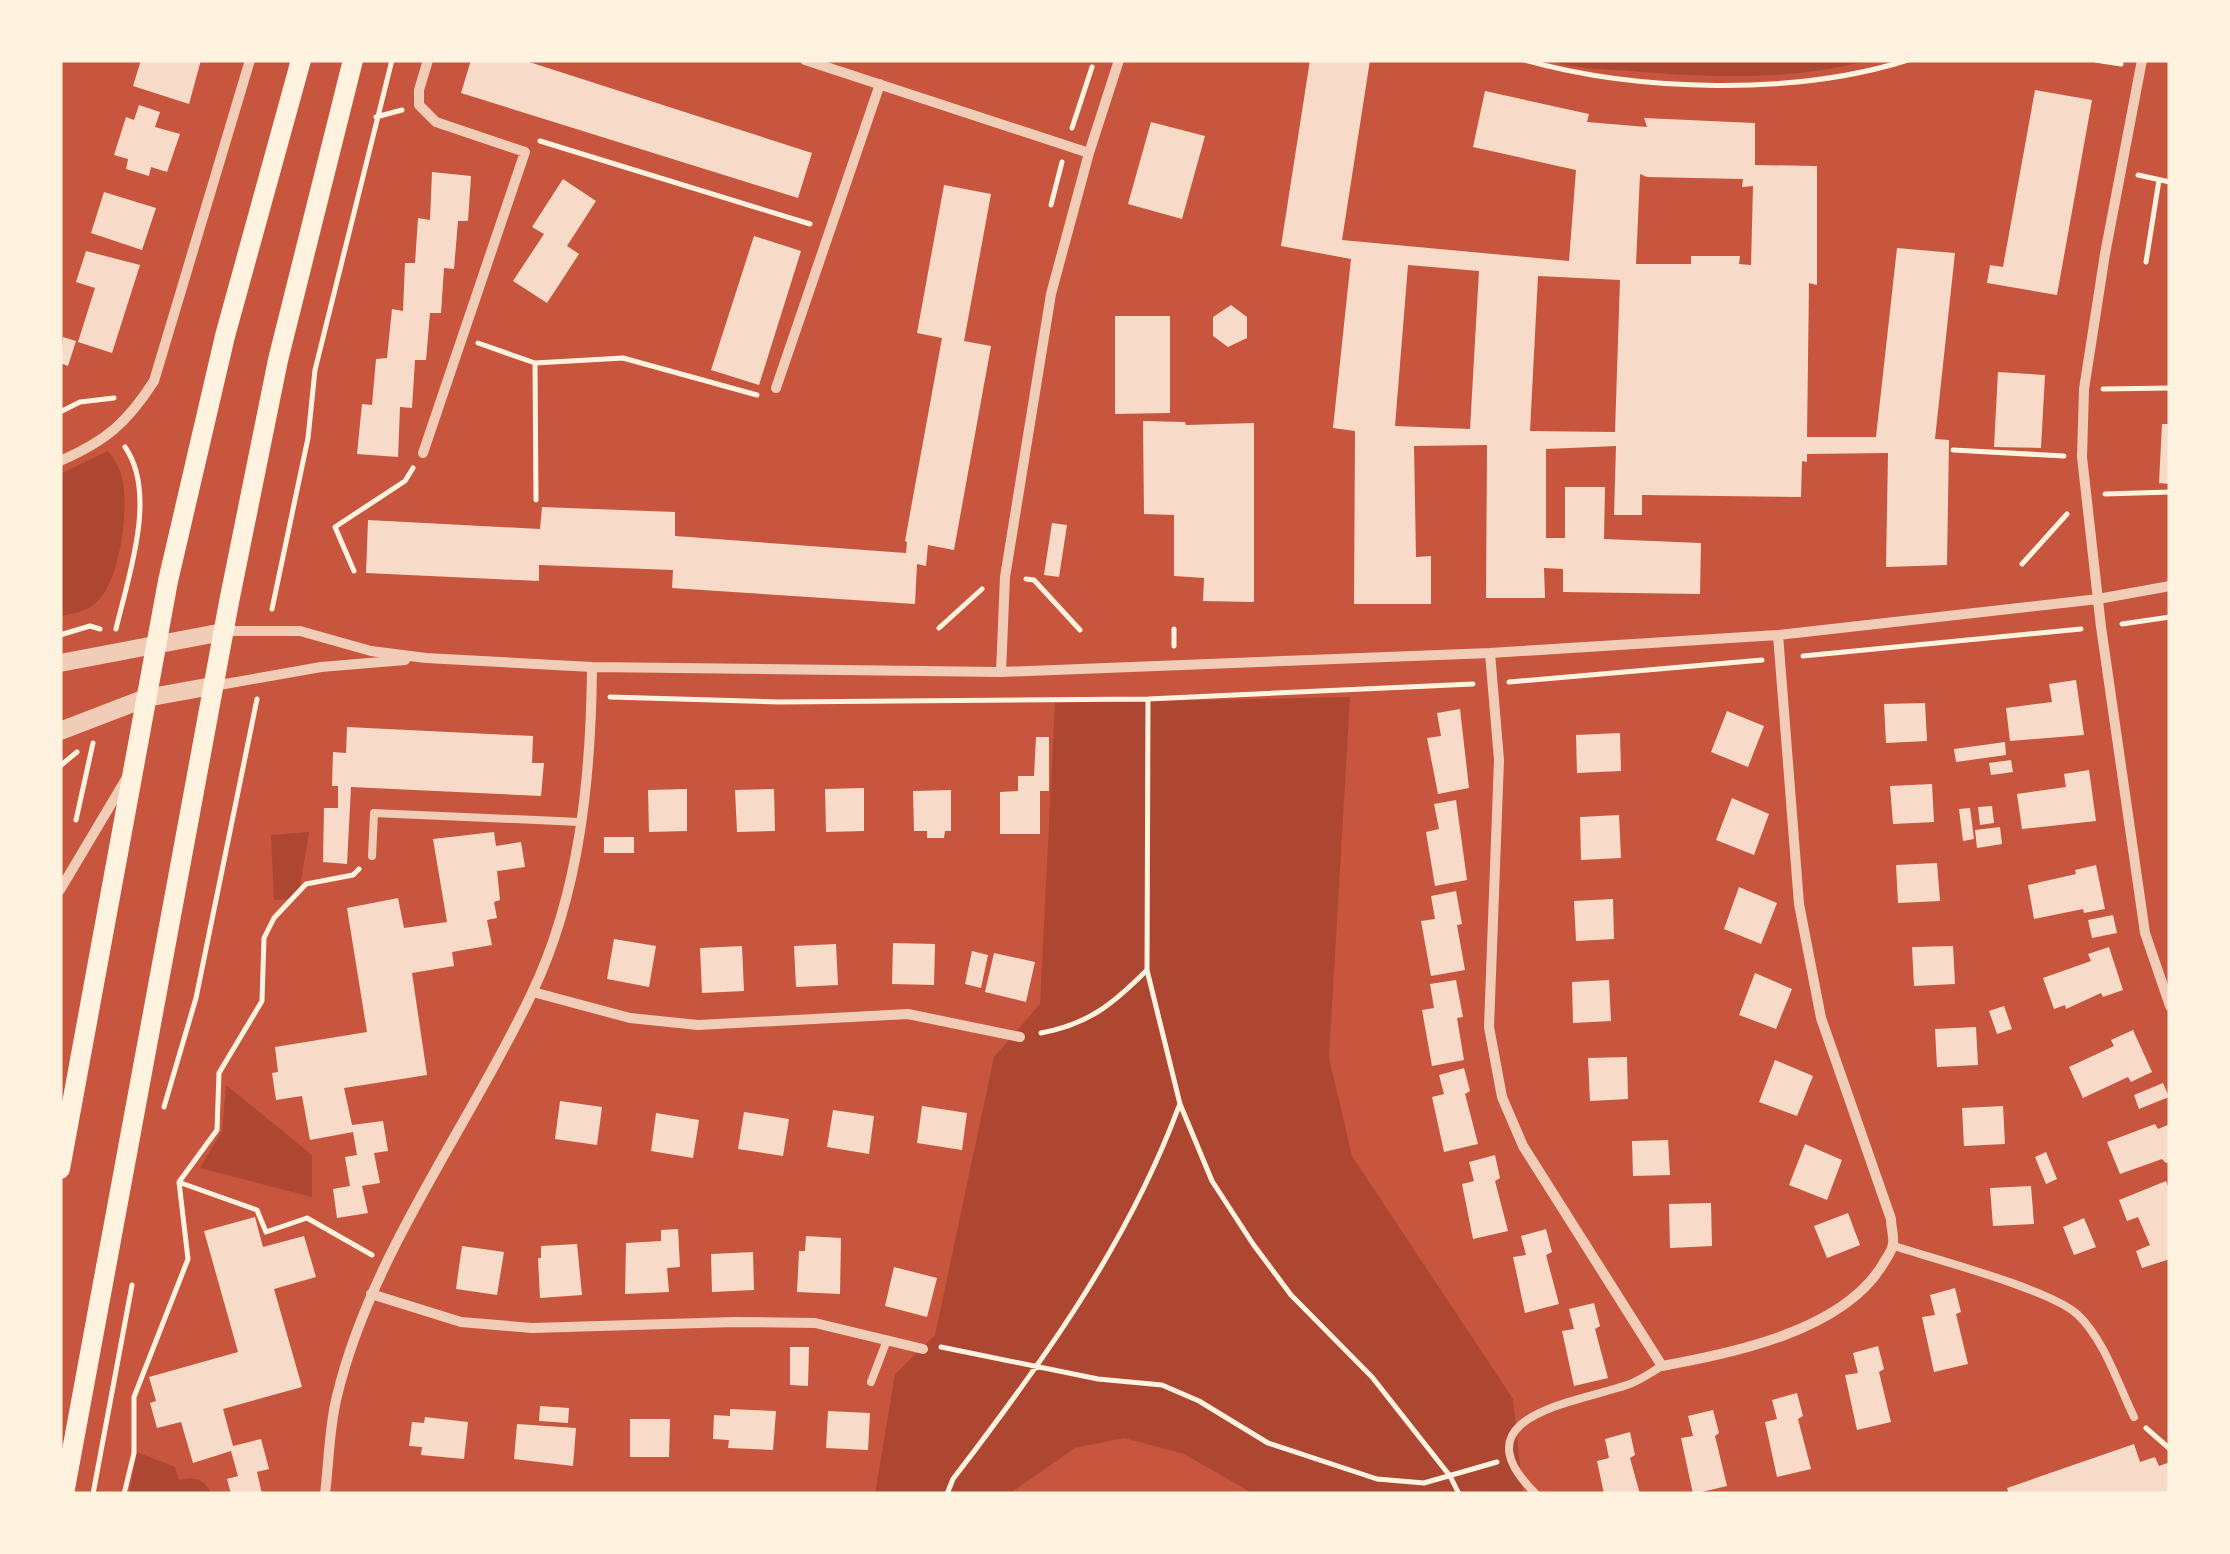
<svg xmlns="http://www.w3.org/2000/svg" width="2230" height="1554" font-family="'IBM Plex Serif',serif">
<rect width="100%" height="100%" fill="#c8553d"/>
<path fill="#ae4732" d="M1547,60H1870C1791,81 1711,78 1631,71C1602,69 1574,69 1547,60Z
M108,451C112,457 118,464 120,471C131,501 121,580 97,602C87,612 73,613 60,616V474Z
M1350,697L1329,1058L1352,1156L1513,1399L1523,1494H1254L1184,1454L1124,1438L1075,1448L1009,1494H875L895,1374L935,1335L994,1057L1040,1004L1055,703Z
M309,832L298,898L274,900L271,835Z
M226,1085L312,1155V1197L200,1168L222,1131Z
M137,1452L175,1467L179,1480C195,1476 205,1479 211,1494H129Z"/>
<path fill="#f7dbc8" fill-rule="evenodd" d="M141,60H201L189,104L133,86Z
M471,60H523L812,153L798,198L461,93Z
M1310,60H1370L1342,240L1569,261L1576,170L1473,147L1485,91L1589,114L1587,122L1647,127L1644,118L1755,123V165L1817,166V285L1809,283L1807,437H1876L1897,248L1955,253L1935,439L1949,440L1947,565L1886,567L1888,453L1807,454V462L1802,461L1801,497L1642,495V515H1614L1616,446L1546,449V538H1565V487H1605L1604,539L1701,543L1700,594L1563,592V569L1544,568L1545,598H1486L1487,445L1414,446L1416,557L1431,556V604H1354L1355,431L1333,428L1351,259L1281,246ZM1640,174L1647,177L1743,179L1742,187L1753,186L1751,265L1739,264L1740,256H1691V264H1636ZM1408,265L1479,271L1470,429L1395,426ZM1538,276L1620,280L1615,432L1530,431Z
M2035,90L2092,100L2057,295L1987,283L1990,265L2003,267Z
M139,105L160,112L155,127L180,134L167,172L151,167L149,176L126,169L128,159L114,155L126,117L134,120Z
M1151,122L1205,136L1182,219L1128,204Z
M432,172L471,176L468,221H458L454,269L444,268L441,313H430L426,360H415L412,408L400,407L398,457L357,454L362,404L372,405L376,359L387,358L392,309L403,311L405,263H415L418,218L430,220Z
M563,179L596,201L567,246L579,254L547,303L513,281L544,234L532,227Z
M944,185L991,194L964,341L991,346L954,550L928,545L926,566L917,564L915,604L672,588L673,570L539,565V581L366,573L368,520L540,529L542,507L675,512V536L906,553L907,542L905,541L942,338L917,333Z
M104,192L156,208L142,250L91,233Z
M754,236L801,251L759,385L711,370Z
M86,251L140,265L112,353L78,342L95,288L76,282Z
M1231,305L1247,317V338L1228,347L1213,336V317Z
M1115,316H1170V413L1115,414Z
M63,337L76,341L68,366L60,363Z
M1998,372L2045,375L2041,448L1994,447Z
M1143,421L1185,422L1186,425L1254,423V602L1203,601L1204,578L1174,576V515L1144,514Z
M2162,424H2170V484L2159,483Z
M1052,523L1067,525L1059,577L1044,575Z
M2076,680L2084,735L2010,741L2006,708L2052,702L2049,684Z
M1925,703L1927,741L1886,743L1884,704Z
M1460,709L1469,788L1438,794L1427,738L1441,736L1437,713Z
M1727,711L1764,726L1748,767L1711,752Z
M347,727L533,736L532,763H544L541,796L351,787L347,864L323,862L324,808H338V786H332L333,752L346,753Z
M1620,733L1621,771L1577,773L1576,735Z
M1036,737H1049V791H1040V834H1000V792L1018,791V776H1034Z
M2005,742L2006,755L1956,762L1954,749Z
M2011,760L2013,772L1991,775L1989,763Z
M2089,770L2096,821L2022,829L2017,794L2066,787L2064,774Z
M1932,784L1934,822L1893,824L1890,786Z
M864,788V831L826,832L825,789Z
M687,789V831L649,832L648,790Z
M774,789L775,831L737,832L735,790Z
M951,790V831H945L944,838H927V831H914L913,791Z
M1732,798L1769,814L1754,855L1716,840Z
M1456,800L1467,880L1435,886L1426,832L1439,829L1434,804Z
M1992,806L1994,823L1980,825L1978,807Z
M1970,808L1974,839L1963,841L1959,809Z
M1619,815L1621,858L1581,860L1580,817Z
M2000,827L2002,844L1977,848L1975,830Z
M494,832L496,846L521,842L525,867L497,871L500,900L494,902L497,918L487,920L492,945L452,952L454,966L412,973L427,1075L344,1088L352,1125L383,1121L388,1151L374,1153L380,1183L362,1186L368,1213L337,1218L333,1189L350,1186L345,1157L357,1155L353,1132L310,1140L302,1096L276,1100L272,1073L278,1072L275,1047L367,1032L347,908L398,898L404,928L447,922L433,839Z
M604,837H634V853H604Z
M1937,863L1940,901L1898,903L1896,865Z
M2096,865L2105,909L2084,913L2083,909L2034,919L2028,885L2076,874L2075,870Z
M1739,887L1777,903L1761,944L1724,929Z
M1456,891L1462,924L1457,925L1465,970L1431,976L1421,921L1435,919L1431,896Z
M1613,899L1614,939L1576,941L1574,901Z
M2113,915L2117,933L2092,938L2088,920Z
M614,939L656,946L649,987L607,979Z
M893,943L935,944L934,985L892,984Z
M836,944L838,985L796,987L794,946Z
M742,946L744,991L702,993L700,948Z
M1953,946L1955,984L1914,986L1912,947Z
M2109,947L2123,990L2103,997L2101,993L2066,1009L2065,1005L2054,1009L2043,978L2091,961L2088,954Z
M972,951L988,955L981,988L965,984Z
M994,953L1035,962L1026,1002L985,992Z
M1755,973L1792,989L1776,1029L1739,1015Z
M1456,980L1463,1017L1457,1018L1464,1060L1432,1066L1422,1010L1434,1008L1430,984Z
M1609,980L1611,1021L1573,1023L1572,982Z
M2004,1006L2012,1029L1997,1034L1989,1011Z
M1976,1027L1978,1065L1937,1067L1935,1029Z
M2133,1030L2152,1072L2131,1082L2128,1077L2083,1098L2069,1067L2114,1046L2111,1040Z
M1627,1057L1628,1099L1590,1101L1588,1058Z
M1775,1060L1813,1076L1797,1116L1759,1102Z
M1464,1068L1470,1091L1465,1094L1478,1144L1444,1152L1432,1097L1444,1094L1439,1075Z
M2163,1083L2169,1097L2139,1109L2134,1095Z
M560,1101L602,1107L597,1145L555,1139Z
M922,1106L967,1113L962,1150L917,1143Z
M2003,1106L2005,1144L1964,1146L1962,1108Z
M833,1110L874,1116L869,1154L827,1147Z
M744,1112L789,1119L783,1156L738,1149Z
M656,1113L699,1120L693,1158L651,1151Z
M2155,1124L2158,1129L2170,1124V1162L2166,1163L2162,1159L2120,1174L2107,1142Z
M1668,1140L1670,1175L1633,1176L1632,1141Z
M1805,1144L1842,1160L1827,1200L1789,1185Z
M2046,1152L2057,1179L2046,1184L2035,1157Z
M1495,1155L1500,1178L1495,1181L1508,1231L1473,1239L1462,1184L1474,1181L1469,1162Z
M2166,1181L2170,1191V1259L2142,1268L2136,1251L2150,1245L2138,1217L2127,1221L2119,1200Z
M2031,1186L2034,1224L1993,1226L1990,1188Z
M1711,1203L1712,1246L1670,1248L1669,1204Z
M1848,1213L1860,1245L1827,1258L1814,1226Z
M255,1217L263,1247L304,1236L316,1277L274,1289L302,1387L223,1409L233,1446L261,1439L269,1469L257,1472L262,1494H231L227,1479L238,1476L231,1451L193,1463L181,1422L157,1428L150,1403L156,1401L149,1377L238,1352L204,1231Z
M2084,1218L2096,1247L2074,1255L2063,1227Z
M678,1229L680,1267L667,1268L669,1292L625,1294L626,1243L661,1241V1230Z
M1546,1229L1552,1252L1546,1255L1559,1304L1525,1313L1513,1257L1526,1255L1521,1236Z
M806,1236L841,1238L840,1294L797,1292L799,1251H805Z
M577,1244L582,1295L540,1298L538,1258H541V1246Z
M462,1246L504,1252L497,1295L456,1289Z
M753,1252L754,1290L712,1292L711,1254Z
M894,1267L937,1278L927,1317L885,1306Z
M1955,1288L1961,1312L1956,1314L1968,1364L1934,1372L1922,1317L1935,1315L1930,1295Z
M1594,1303L1600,1326L1595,1329L1608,1378L1574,1386L1562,1331L1574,1329L1569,1309Z
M1878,1346L1884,1369L1879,1372L1891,1422L1857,1430L1845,1375L1858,1373L1853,1353Z
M790,1347H809L808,1386L790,1385Z
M1797,1393L1803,1416L1798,1419L1811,1469L1777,1477L1765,1422L1777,1419L1772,1400Z
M540,1406L569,1408L568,1423L539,1421Z
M730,1409L776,1411L773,1450L728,1448L729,1440L713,1439L714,1415L730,1416Z
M1713,1410L1719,1433L1715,1436L1727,1486L1693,1494L1681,1438L1693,1436L1688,1416Z
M828,1411L870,1413L868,1450L826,1448Z
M425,1417L468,1422L464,1459L421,1455L422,1447L409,1446L412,1422L424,1423Z
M630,1419H670L669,1457H630Z
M517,1424L576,1428L573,1466L514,1459Z
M1630,1432L1635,1455L1630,1458L1640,1494H1604L1597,1461L1609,1458L1605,1439Z
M2134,1444L2140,1462L2155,1457L2159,1466L2170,1462V1494H2009L2007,1488Z"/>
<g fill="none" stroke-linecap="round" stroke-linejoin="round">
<path stroke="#fff3e0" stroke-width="5" d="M1524,60C1638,92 1794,96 1908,60
M2095,60L2121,64
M376,117L402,110
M1072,128L1092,67
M540,141L810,224
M2138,175L2170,182
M1051,205L1062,162
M2146,262L2159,180
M478,343L535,363L536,500
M535,363L623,358L757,395
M2103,389L2170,388
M60,412L80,402L114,398
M1953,450L2064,456
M2105,494L2170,492
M2022,564L2067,514
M354,571L335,527L405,481L413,468
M1026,579L1034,580L1080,630
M272,609L308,438L315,370L392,60
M2122,624L2170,617
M939,628L982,589
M116,629C128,577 158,494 125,447
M1174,629V646
M60,635L90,626L100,629
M1803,656L2081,629
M1509,682L1762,660
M610,697L779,702L1148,699L1473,684
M1148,699L1147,970L1180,1104L1212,1181L1253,1244L1291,1295L1372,1377L1450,1476L1459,1494
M60,766L77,752
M76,820L93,743
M1041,1033C1089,1024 1113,1004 1147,970
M164,1107L196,998L257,699
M181,1183L257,1210L266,1232L307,1218L372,1255
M941,1347L1098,1379L1162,1385L1199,1401L1268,1443L1377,1479L1424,1483L1497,1462
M2146,1428L2170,1449
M93,1494L132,1285
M124,1494L134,1453V1397L188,1259L179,1182L217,1130L219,1073L262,1001L264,938L274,918L306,884L353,875L359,869
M947,1494L953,1479C1042,1363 1128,1244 1179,1106"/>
<path stroke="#f1ccb7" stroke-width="8" d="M372,856L374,813L580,822
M1894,1246C1934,1259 2049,1289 2077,1314C2104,1339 2118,1384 2134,1417
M871,1382L887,1340
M1536,1494C1456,1416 1574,1403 1627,1385C1639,1381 1650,1373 1662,1366"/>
<path stroke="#f1ccb7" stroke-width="10" d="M805,60L1089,153
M2142,60L2105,254L2084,389L2082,457L2101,627L2145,933L2170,1006
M776,388L880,84
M423,453L525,152L436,122L419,105V90L428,60
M60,461C106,441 127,423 154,381L250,60
M224,631H300L371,651L426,658L592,667L1001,672L1490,653L1778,635L2098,599L2170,586
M1490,653L1499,760L1489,1027L1502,1097L1523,1146L1662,1366C1733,1353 1843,1331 1883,1264C1887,1257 1893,1250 1893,1243C1894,1236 1891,1227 1891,1219L1821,1018L1799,904L1778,635
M1001,672L1005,577L1051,294L1089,153L1119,60
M214,686L321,667L405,660
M60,890L126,779
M533,992L630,1018L698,1025L908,1014L1020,1037
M371,1294L461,1322L532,1328L734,1322L815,1323L923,1349
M325,1494C329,1462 329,1427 337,1396C371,1254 470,1125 532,993C580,893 591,776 592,667"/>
<path stroke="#f1ccb7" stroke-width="18" d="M60,663L223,632
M60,731L146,698L212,686"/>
<path stroke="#fff3e0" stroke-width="20" d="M60,1169L168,581L225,336L301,60
M64,1494L229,602L278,360L353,60"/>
</g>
<rect width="2230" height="1554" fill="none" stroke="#fff3e0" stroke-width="125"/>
</svg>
